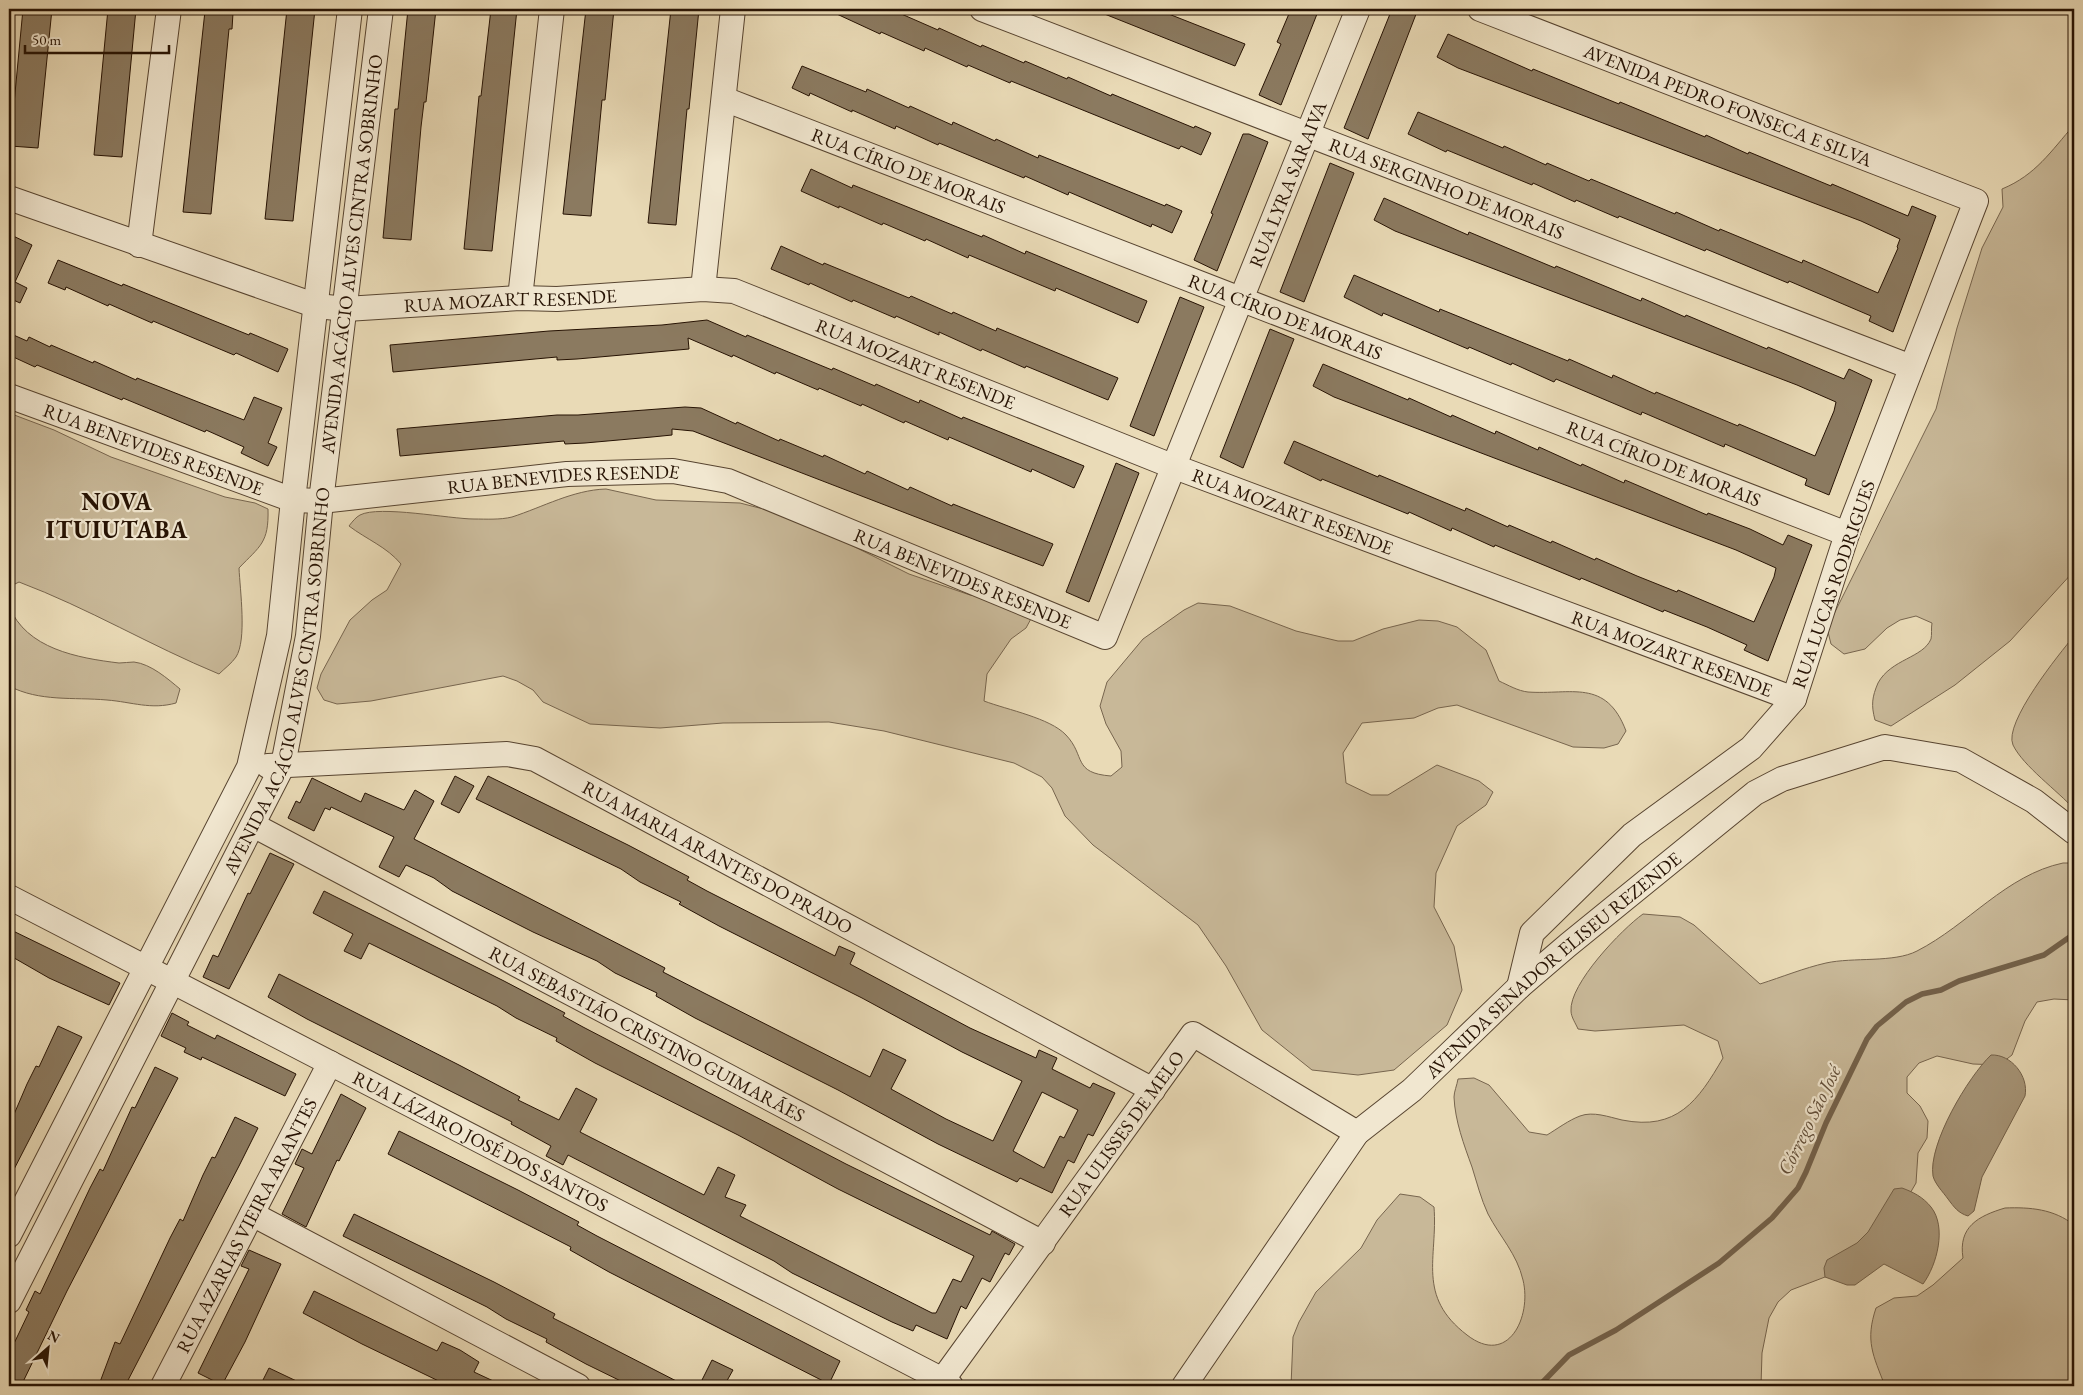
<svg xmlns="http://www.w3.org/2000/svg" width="2083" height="1395" font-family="'EB Garamond',serif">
<rect width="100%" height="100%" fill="#e9dab6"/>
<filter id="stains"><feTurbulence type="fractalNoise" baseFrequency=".004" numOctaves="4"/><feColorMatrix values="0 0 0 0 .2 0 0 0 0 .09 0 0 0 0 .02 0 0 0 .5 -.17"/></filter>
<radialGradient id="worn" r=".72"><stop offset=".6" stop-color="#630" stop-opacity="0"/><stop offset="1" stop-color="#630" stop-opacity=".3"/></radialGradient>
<path fill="#c8b898" stroke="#77654e" d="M2074,125V571L2010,641L1955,685L1891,726L1875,720C1871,705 1872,697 1878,683C1891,659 1923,658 1931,639C1932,635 1931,628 1932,623L1916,616L1900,620L1887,628L1865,649L1844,654L1831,644L1827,628L1936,409L1957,328L1982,248L2003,207L2002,189C2036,175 2051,151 2074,125Z
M9,413L54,430L111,457L225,497L255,503L268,509C269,543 260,546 239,568C240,590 247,640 236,657C232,663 224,669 219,674C151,646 88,608 19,582L9,587Z
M606,489L656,500L740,503L771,511L817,528L909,574L970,595L1004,601L1033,615L1026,628L1011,639L987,674L984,701C1008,710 1050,718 1066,735C1086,756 1072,773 1111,776L1122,767L1121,751L1106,724L1100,706L1107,682L1143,639L1184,610L1198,603L1230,606L1296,631L1338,641H1353L1383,629L1419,620L1438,621L1457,627L1486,650L1499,681C1508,685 1518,691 1528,692C1571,695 1606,678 1626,731L1618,744L1604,748L1573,747L1457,705L1438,708L1414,718L1362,723L1343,753L1346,783L1371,795H1388L1437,765L1479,781L1493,792L1486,805L1457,826L1436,873L1434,907L1454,946L1462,990L1447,1025L1394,1070L1358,1075L1312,1070L1262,1030L1226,966L1198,925L1093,845L1065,816L1052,788L1042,777L1014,763L884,731L829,722L723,723L660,728L590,724L543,702L533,690L517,681L503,676L371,701L337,704L324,700L317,688L321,674L350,620L372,600L387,590L401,564C387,547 366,539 349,526C352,522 356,517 360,515C379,505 450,519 474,519C486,519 500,520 512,517C543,507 573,490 606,489Z
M9,606C26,649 78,658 119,663C124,663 129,662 134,662C151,664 168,679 180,689L176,703C151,710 132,702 107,700C73,697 40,702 9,686Z
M2074,636V809C2058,791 2023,766 2013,745C2003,723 2060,653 2074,636Z
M2063,863H2074V1000L2054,999L2037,1002L2025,1021L2012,1055L1999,1065L1973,1064L1937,1056L1919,1063L1907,1077V1093L1920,1106L1928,1121L1927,1138L1918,1153L1916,1183L1887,1233L1825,1277L1791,1290L1778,1302L1769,1318L1762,1353L1761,1386H1291L1293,1337L1299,1322L1316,1292L1361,1248L1377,1220L1400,1194L1420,1197L1434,1207C1438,1258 1416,1296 1467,1335C1508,1367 1532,1317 1523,1280C1517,1254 1500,1237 1488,1214C1481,1199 1477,1183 1472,1167C1464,1145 1455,1121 1454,1097C1454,1092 1457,1085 1458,1079L1474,1078L1489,1085L1529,1132L1547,1135C1557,1129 1569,1120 1580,1116C1593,1111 1609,1117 1622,1120C1677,1131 1698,1101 1723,1058L1718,1041L1684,1025L1595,1031L1578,1029C1576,1024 1571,1017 1571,1011C1569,984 1622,929 1643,914L1680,917L1694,925L1760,984C1782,977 1804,968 1826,963C1853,957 1894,963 1917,951C1968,925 2006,875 2063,863Z
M2005,1208C2030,1207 2054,1209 2074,1225V1386H1885C1873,1355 1865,1341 1876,1308L1894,1298L1917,1296L1933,1285L1963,1258C1958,1227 1978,1216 2005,1208Z"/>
<path fill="#a79679" stroke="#73614a" d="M1991,1055C2011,1054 2029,1076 2025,1096L1982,1177L1974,1211L1968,1216C1958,1213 1954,1207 1948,1199C1943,1192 1935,1184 1933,1176C1928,1144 1968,1077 1991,1055Z
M1902,1188C1913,1192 1923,1197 1931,1207C1947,1227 1937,1265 1923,1284L1884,1264L1855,1285H1847L1825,1277L1824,1268L1827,1260L1857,1243L1868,1232L1894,1189Z"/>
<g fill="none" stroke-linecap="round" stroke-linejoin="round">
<path stroke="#73614a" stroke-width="5.5" d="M1539,1386L1569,1355L1616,1330L1719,1263L1772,1218L1798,1188L1806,1172L1826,1123L1867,1039L1877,1026L1906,1002L1922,994L1941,990L1959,981L2044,955L2074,934"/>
</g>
<path fill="#8b7a60" stroke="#261203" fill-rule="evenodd" d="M23,9H52L38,148L10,146Z
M108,9H136L122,157L94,155Z
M287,9H315L293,221L265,219Z
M408,9H436L426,102H424L421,127L411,240L383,238L395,109H398Z
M491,9H517L492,251L464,249L479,96H481Z
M586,9H614L605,100H602L591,216L563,214Z
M671,9H699L689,109H687L676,225L648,223Z
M826,9H890L938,30L939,28L981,47L982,45L1024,63L1025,61L1067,79L1068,77L1111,96L1112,94L1194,128L1195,126L1211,133L1201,155L1181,146L1179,149L1011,81L1010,83L968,65L967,67L925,48L924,51L881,32L880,34Z
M1092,9H1156L1245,44L1235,66Z
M1291,9H1319L1281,105L1259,95L1281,44L1277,42Z
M1392,9H1418L1368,139L1344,128Z
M205,11L233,13L232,29H229L211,214L183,212Z
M1448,34L1532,71L1533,69L1619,104L1620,102L1705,137L1706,135L1748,154L1749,152L1831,186L1832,184L1908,216L1912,206L1936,216L1893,332L1869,321L1871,316L1789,281L1788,283L1706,249L1705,251L1619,216L1618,218L1576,200L1575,202L1533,183L1532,185L1447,150L1446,152L1408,134L1418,112L1503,148L1504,146L1546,165L1547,163L1589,181L1591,179L1675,214L1676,212L1719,231L1720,229L1802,263L1803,260L1878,293L1898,248L1897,247L1900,239L1861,221L1458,68L1437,57Z
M802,66L866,92L867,89L909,108L910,106L952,125L953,122L995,141L996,139L1038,158L1039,155L1165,206L1166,204L1182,211L1172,233L1152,224L1151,227L1069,192L1068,195L1025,176L1024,178L939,143L938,145L896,126L895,129L852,110V112L810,93L809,96L792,88Z
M1243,134H1249L1268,142L1217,271L1194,260L1213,214L1211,213Z
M1330,163L1354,173L1304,302L1280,292Z
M811,169L852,188L853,185L982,237L983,235L1025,254L1026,251L1147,301L1138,323L1056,288L1055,291L969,255L968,258L926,239L925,241L883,223L882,225L839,206V208L801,191Z
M1384,198L1468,235L1469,232L1555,268L1556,266L1641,301L1642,298L1685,317L1686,315L1767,349L1768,347L1844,379L1849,369L1872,380L1829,495L1805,485L1807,479L1725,444L1724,447L1642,412L1641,415L1556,379L1554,382L1512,363L1511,365L1469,347L1468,349L1383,313L1382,316L1344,297L1354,275L1439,312L1440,309L1568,361L1569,359L1612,378L1613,375L1655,394L1656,392L1738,426L1739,424L1815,456L1834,411L1836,402L1797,385L1395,231L1374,220Z
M9,234L32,245L15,282L27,288L20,303L9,298Z
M781,246L823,265L824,263L909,298L911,296L952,314L953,312L996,331L997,328L1118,378L1108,400L1026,366L1025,368L982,349L981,351L939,332V335L896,316L895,318L853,300L852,302L810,283L809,285L771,269Z
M58,260L122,286L123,284L249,335L250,333L288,349L278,372L236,353L234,355L153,321L152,323L109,304L108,306L66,287L65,290L48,283Z
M1180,297L1204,307L1154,436L1130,426Z
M707,320L746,337L747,335L832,370L833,368L875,386L876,384L919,403L920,400L962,419L963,417L1084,466L1074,488L1032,469L1031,472L949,437L948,440L905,421L904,423L862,404L861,406L819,388L818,390L776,372L775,374L733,355L732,357L688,338L689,349L577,359L557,360V357L393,372L390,345L549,331L662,325Z
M1270,329L1294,339L1243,468L1220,457Z
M9,333L27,341L29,337L50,347L51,345L93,363L94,361L136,380L137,378L244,420L254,397L282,408L268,443L277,447L268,466L241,453L244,447L206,430L205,432L123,398L122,400L37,365L35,367L9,355Z
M1323,364L1408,400L1409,398L1451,417L1452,415L1495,434L1496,431L1538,450L1539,447L1581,466L1582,464L1624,483L1625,480L1707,515L1708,513L1750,529L1783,545L1788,535L1812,545L1768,661L1744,650L1747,645L1707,627L1664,610L1663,612L1581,578L1580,580L1495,545L1494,547L1452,528L1451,531L1409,512L1408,514L1322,479L1321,481L1284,463L1294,441L1378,477L1379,475L1465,511L1466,508L1508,527L1509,525L1551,543L1552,541L1595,560L1596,558L1637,576L1677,592L1678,590L1754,622L1774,577L1776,568L1736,550L1334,397L1313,386Z
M685,407L701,408L736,424L737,422L779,441L780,439L823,457L824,455L865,474L867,471L908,490L910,487L952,506L953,504L1053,544L1043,566L693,431L672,429V435L652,437L585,443L565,444L564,441L400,456L397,429L557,415H578Z
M1116,463L1139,473L1089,602L1066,592Z
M455,776L474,786L459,813L441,804Z
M488,776L628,845L689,877L687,880L707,891L835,956L839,946L855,953L850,964L970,1028L1036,1058L1039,1050L1057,1058L1052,1069L1090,1088L1093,1083L1115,1093L1093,1136L1088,1134L1074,1163L1068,1160L1052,1193L1020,1178L1017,1182L938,1144L838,1090L695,1018L656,996L657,993L615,973L597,961L533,932L452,891L434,878L406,865L399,877L379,867L394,837L331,807L330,810L325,808L314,831L288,818L296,801L300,803L312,778L361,802L365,793L404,810L415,790L434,801L414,839L665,968L663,972L704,993L870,1077L883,1049L906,1060L891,1089L946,1119L993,1141L1022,1081L962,1052L862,998L719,926L679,904L681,902L640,882L621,869L476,799ZM1042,1092L1078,1110L1064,1138L1060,1136L1044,1168L1013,1151Z
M270,853L294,864L229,989L203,977L213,955L218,957L248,893L250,894Z
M324,891L504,981L565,1013L563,1016L583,1027L846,1164L990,1235L992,1231L1015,1244L1009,1255L1005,1253L990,1282L982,1278L966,1309L961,1306L947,1339L916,1325L913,1331L892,1322L792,1273L774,1261L568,1155L563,1165L546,1156L551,1146L511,1124L512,1122L307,1019L268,997L279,974L459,1065L520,1097L518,1100L559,1120L576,1088L597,1099L580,1132L704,1195L718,1167L735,1175L725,1197L746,1205L740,1216L932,1313H936L953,1279L961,1282L974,1256L838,1189L738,1135L595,1063L556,1041L557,1038L516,1018L497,1006L369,943L361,959L344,951L353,934L313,913Z
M9,929L120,983L109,1005L49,978L9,955Z
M172,1013L189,1022L187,1025L215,1039L217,1035L296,1074L285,1096L202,1057L201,1060L184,1052L186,1048L161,1036Z
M58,1026L82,1037L9,1179V1126L27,1084L36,1066L39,1067Z
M155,1067L178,1078L67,1291L21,1386H9V1354L29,1312L26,1310L35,1291L40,1294L90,1188L100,1169L103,1171L132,1107L135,1108Z
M341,1094L366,1108L339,1161L337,1160L306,1227L282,1214L304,1168L295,1164L302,1149L312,1154Z
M235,1117L258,1128L239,1166L125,1386H109L100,1382L115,1342L120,1344L170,1238L180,1219L183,1221L203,1175L212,1157L215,1158Z
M399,1131L518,1190L579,1222L577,1225L597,1236L840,1361L829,1384L609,1272L570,1250L571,1247L530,1226L388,1154Z
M354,1214L494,1282L555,1314L553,1318L573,1328L686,1386H631L586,1364L546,1342L547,1339L506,1319L487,1307L343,1236Z
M249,1250L281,1264L245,1342L222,1385L198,1373L249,1269L241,1266Z
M314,1291L437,1351L442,1342L460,1350L479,1362L474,1372L504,1386H449L362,1344L303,1313Z
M712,1360L733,1370L724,1386H699Z
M269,1368L307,1386H260Z"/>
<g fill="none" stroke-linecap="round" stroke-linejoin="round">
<g stroke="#574430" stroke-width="26">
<g id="minor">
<path id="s1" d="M982,9L1911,367"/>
<path id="s2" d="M1480,9L1976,201L1847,534L1794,699L1751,748L1632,835L1532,933L1519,987"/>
<path id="s3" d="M724,99L1847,534"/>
<path id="s4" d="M9,198L317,306L346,309L520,298L557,299L703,289L734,291L1167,464L1794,699"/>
<path d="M139,245L169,9"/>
<path d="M703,289L733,9"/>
<path d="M520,298L552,9"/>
<path id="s5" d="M9,396L293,500L321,501L567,474L673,471L728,481L1105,637L1358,9"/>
<path id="s6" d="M268,766L507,754L535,759L1153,1090"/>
<path id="s7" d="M253,825L1043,1243"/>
<path id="s8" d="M9,897L937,1377L951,1386"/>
<path d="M252,1214L578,1386"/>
<path d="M9,1235L249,767L279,636L293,500L350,9"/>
<path id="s9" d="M9,1301L283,765L308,636L321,501L381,9"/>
<path id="s10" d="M163,1386L330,1063"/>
<path id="s11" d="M938,1386L1193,1034L1357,1133"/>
<path id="s12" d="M1184,1386L1357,1133L1412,1090L1519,987L1568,945L1755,793L1782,779L1885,747L1961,760L2034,801L2074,832"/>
</g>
</g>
<use href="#minor" stroke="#f1e7d0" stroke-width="24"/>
</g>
<g text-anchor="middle" stroke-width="4.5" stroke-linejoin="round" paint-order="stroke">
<g font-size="19" fill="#261203" stroke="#f1e7d0">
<text dy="7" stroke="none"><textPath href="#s2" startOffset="266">AVENIDA PEDRO FONSECA E SILVA</textPath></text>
<text dy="7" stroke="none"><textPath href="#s3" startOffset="198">RUA CÍRIO DE MORAIS</textPath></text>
<text dy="7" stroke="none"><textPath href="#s5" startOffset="1636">RUA LYRA SARAIVA</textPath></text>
<text dy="7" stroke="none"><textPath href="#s1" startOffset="498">RUA SERGINHO DE MORAIS</textPath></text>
<text dy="7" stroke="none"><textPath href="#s9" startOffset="1118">AVENIDA ACÁCIO ALVES CINTRA SOBRINHO</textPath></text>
<text dy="7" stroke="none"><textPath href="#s4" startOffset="520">RUA MOZART RESENDE</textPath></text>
<text dy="7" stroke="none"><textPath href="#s3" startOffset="602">RUA CÍRIO DE MORAIS</textPath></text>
<text dy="7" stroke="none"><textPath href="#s4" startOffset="940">RUA MOZART RESENDE</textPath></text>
<text dy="7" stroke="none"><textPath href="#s5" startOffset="154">RUA BENEVIDES RESENDE</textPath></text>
<text dy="7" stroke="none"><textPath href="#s3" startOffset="1008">RUA CÍRIO DE MORAIS</textPath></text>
<text dy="7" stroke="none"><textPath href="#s5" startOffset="574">RUA BENEVIDES RESENDE</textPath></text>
<text dy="7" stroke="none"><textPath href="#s4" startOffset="1345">RUA MOZART RESENDE</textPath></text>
<text dy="7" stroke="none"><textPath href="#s5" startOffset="994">RUA BENEVIDES RESENDE</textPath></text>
<text transform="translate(1833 584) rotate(-71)" y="7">RUA LUCAS RODRIGUES</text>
<text dy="7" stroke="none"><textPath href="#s4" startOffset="1750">RUA MOZART RESENDE</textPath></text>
<text dy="7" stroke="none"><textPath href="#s9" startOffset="682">AVENIDA ACÁCIO ALVES CINTRA SOBRINHO</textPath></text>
<text dy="7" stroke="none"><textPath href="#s6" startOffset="475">RUA MARIA ARANTES DO PRADO</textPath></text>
<text dy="7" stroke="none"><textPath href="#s12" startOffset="565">AVENIDA SENADOR ELISEU REZENDE</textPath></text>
<text dy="7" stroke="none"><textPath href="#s7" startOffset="446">RUA SEBASTIÃO CRISTINO GUIMARÃES</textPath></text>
<text dy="7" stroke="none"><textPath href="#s11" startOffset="312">RUA ULISSES DE MELO</textPath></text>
<text dy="7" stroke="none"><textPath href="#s8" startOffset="531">RUA LÁZARO JOSÉ DOS SANTOS</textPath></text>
<text dy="7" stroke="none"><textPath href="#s10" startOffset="181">RUA AZARIAS VIEIRA ARANTES</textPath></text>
</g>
<g font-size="20" font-style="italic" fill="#604d38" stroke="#f1e7d0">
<text transform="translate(1809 1120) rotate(-64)" y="7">Córrego São José</text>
</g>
<g font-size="24" font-weight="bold" letter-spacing="1" fill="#261203" stroke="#f1e7d0">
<text x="117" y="510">NOVA<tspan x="117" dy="28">ITUIUTABA</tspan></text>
</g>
</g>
<rect width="2083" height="1395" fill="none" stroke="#e9dab6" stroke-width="30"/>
<rect x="10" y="10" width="2063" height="1375" fill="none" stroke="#261203" stroke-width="2.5"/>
<rect x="15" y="15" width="2053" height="1365" fill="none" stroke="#261203"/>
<g transform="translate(48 1348) rotate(27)" stroke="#f1e7d0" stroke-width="4" paint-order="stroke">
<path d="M0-4L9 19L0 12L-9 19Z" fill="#261203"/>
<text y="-8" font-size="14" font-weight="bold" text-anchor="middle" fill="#261203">N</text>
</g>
<path d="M25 45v8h144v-8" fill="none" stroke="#261203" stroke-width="2.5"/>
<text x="32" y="45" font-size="15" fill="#261203" stroke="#f1e7d0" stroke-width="4" paint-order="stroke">50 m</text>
<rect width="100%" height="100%" filter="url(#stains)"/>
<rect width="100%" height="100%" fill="url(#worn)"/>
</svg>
